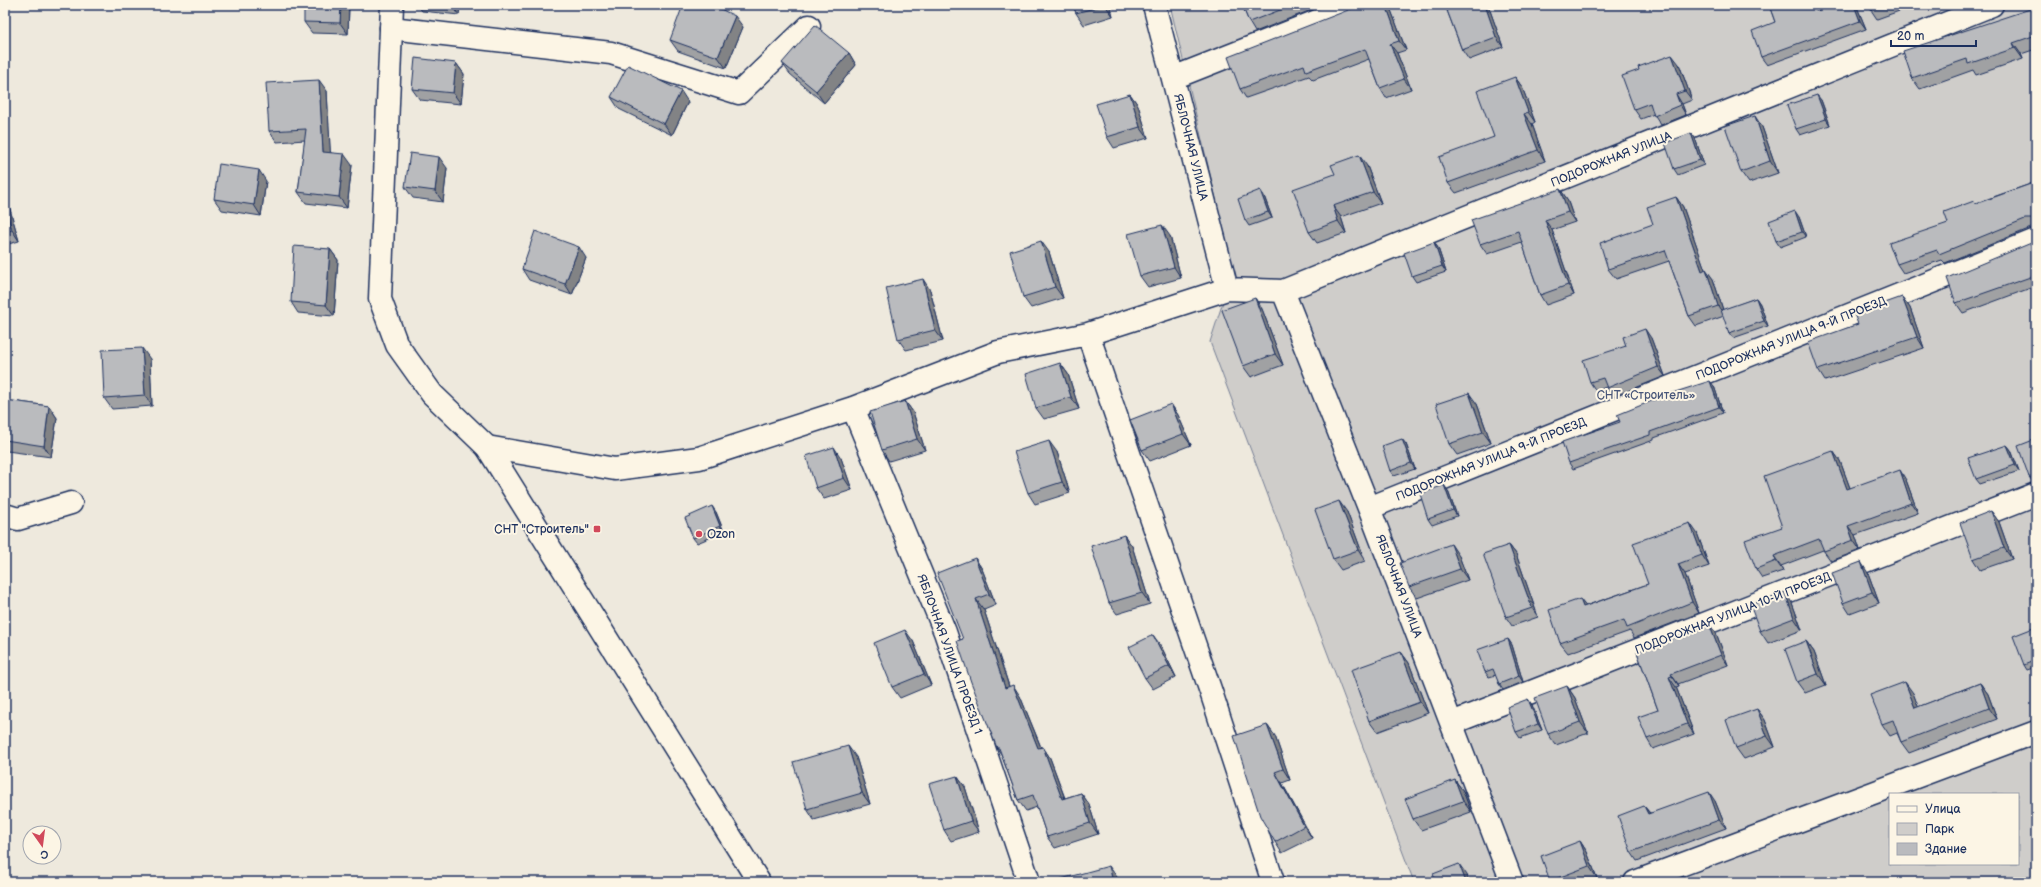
<svg xmlns="http://www.w3.org/2000/svg" width="2041" height="887" font-family="'Balsamiq Sans',sans-serif">
<rect width="100%" height="100%" fill="#eee9dd"/>
<filter id="ink" filterUnits="userSpaceOnUse"><feTurbulence type="fractalNoise" baseFrequency=".025" numOctaves="2"/><feDisplacementMap in="SourceGraphic" scale="8" xChannelSelector="R" yChannelSelector="G"/><feConvolveMatrix kernelMatrix="1 2 1 2 8 2 1 2 1" color-interpolation-filters="sRGB"/></filter>
<g filter="url(#ink)">
<path fill="#cfcdca" stroke="#757e94" fill-rule="evenodd" d="M1170,5H2036V882H1414L1210,342L1233,271ZM1890,794H2018V864H1890Z"/>
<g fill="none" stroke-linecap="round" stroke-linejoin="round">
<g stroke="#1b2f5e" stroke-width="25">
<path id="street" d="M1154,5L1227,289
M391,28L611,53L739,93L809,26
M1173,78L1358,5
M1283,291L1369,508L1512,882
M1088,334L1211,692L1273,882
M853,408L945,632L1029,882
M487,447L615,469L699,458L853,408L998,352L1088,334L1227,289L1283,291L1992,5
M1369,508L2036,240
M5,515L18,519L71,503
M1452,723L2036,494
M1635,882L2036,732"/>
</g>
<g stroke="#1b2f5e" stroke-width="25">
<path id="secondary" d="M392,5L380,299L397,345L432,394L487,447L759,882"/>
</g>
<use href="#street" stroke="#fcf5e5" stroke-width="22"/>
<use href="#secondary" stroke="#fcf5e5" stroke-width="22"/>
</g>
<path fill="#a0a1a3" stroke="#1b2f5e" d="M349,5L348,34L312,33L304,22Z
M417,5H460L459,15L422,11Z
M1073,5H1110L1113,16L1084,25L1076,13Z
M1242,5H1324L1255,32L1249,22Z
M1358,5H1389L1406,50L1397,53L1411,89L1386,98L1380,88L1369,59L1313,80L1309,76L1246,98L1240,89Z
M1445,5H1488L1503,47L1469,60L1462,50Z
M1769,5H1817L1819,11L1857,7L1866,29L1767,65L1761,57L1775,22Z
M1869,5H1916L1877,19L1871,10Z
M2036,7V49L2021,54L2023,59L1976,75L1973,70L1920,89L1912,78Z
M743,27L726,68L678,51L670,40Z
M849,53L856,65L824,103L790,74L782,63Z
M456,63L464,74L461,104L420,100L412,89Z
M1679,64L1692,100L1682,104L1686,115L1661,125L1654,114L1641,119L1634,109Z
M1515,77L1522,87L1535,122L1532,124L1545,161L1456,193L1448,183L1494,137Z
M327,91L330,152L352,165L347,208L306,203L298,192L305,140L277,142L269,131Z
M1130,94L1138,105L1148,138L1114,148L1107,137Z
M611,97L688,102L672,135L619,109Z
M1821,100L1830,125L1800,135L1796,129Z
M1762,127L1778,173L1749,183L1741,172Z
M1691,133L1695,138L1704,165L1678,175L1674,169Z
M1367,166L1381,203L1341,217L1346,233L1317,243L1309,232L1335,174Z
M447,168L443,202L413,198L405,187Z
M266,181L261,216L222,210L214,199Z
M2036,182V228H2031L1945,263L1942,260L1903,273L1897,264L1974,201L1976,203Z
M1560,189L1567,199L1575,222L1552,230L1574,295L1546,305L1540,295L1522,242L1487,254L1480,244Z
M1260,190L1264,196L1272,218L1249,226L1245,220Z
M5,197L7,199L19,241L5,245Z
M1676,197L1683,207L1705,270L1713,279L1723,310L1756,298L1760,304L1768,326L1733,338L1729,333L1724,316L1696,326L1689,316L1669,261L1616,279L1608,269L1653,224Z
M1799,217L1806,237L1780,247L1776,241Z
M1170,236L1181,278L1148,287L1140,276Z
M2036,241V286L1963,313L1956,303Z
M1434,242L1438,248L1446,272L1416,282L1412,276Z
M330,249L338,260L334,316L298,313L291,302Z
M1049,252L1063,298L1031,308L1023,297Z
M586,258L572,295L529,280L522,269Z
M930,290L943,341L906,350L898,339Z
M1902,297L1910,308L1924,348L1825,381L1818,370L1858,324Z
M1255,298L1262,309L1283,365L1251,377L1243,366Z
M1651,338L1665,376L1613,397L1606,387L1596,391L1590,382Z
M150,359L152,406L112,409L104,398Z
M1060,363L1068,374L1079,409L1044,419L1036,408Z
M1714,386L1723,413L1654,438V440L1573,469L1569,463Z
M5,400L49,406L57,418L51,457L7,451L5,448Z
M905,401L913,412L925,450L889,461L882,450Z
M1171,404L1178,415L1191,445L1150,461L1142,450Z
M1477,404L1491,443L1457,455L1449,444Z
M2036,439V483L2033,482L2029,477Z
M1406,444L1415,469L1394,476L1390,471Z
M2007,445L2011,450L2019,471L1980,484L1976,479Z
M1833,451L1840,461L1850,488L1906,480L1918,513L1855,535L1860,550L1831,561L1823,550L1781,566L1783,571L1762,578L1756,569L1782,527Z
M1057,452L1070,493L1035,504L1028,493Z
M841,458L852,490L824,499L816,488Z
M1444,485L1448,491L1457,516L1432,525L1428,519Z
M1991,511L1999,522L2012,559L1980,570L1973,559Z
M716,512L724,532L697,543L693,538Z
M1347,512L1365,561L1341,570L1333,559Z
M1697,533L1709,566L1685,574L1699,613L1634,638L1630,631L1568,653L1560,643L1585,606L1648,584Z
M1124,535L1132,546L1150,604L1117,614L1109,603Z
M1509,545L1516,554L1538,617L1512,626L1506,617Z
M1459,556L1468,580L1417,598L1409,587Z
M975,558L982,569L996,605L984,610L1009,686L1020,696L1041,747H1043L1050,758L1065,798L1081,793L1089,804L1098,834L1055,848L1047,837L1037,807L1026,811L1018,800L1001,754L997,748L963,639Z
M1868,573L1879,603L1850,614L1843,603Z
M1792,603L1802,630L1768,643L1760,631Z
M2036,627V667L2027,670L2024,665Z
M1716,633L1728,665L1678,684L1679,686L1676,687L1694,734L1653,749L1647,739L1658,710L1637,652Z
M1508,639L1512,645L1523,682L1503,690L1499,684L1496,675L1489,677L1485,672Z
M913,641L931,685L900,698L892,687Z
M1806,641L1814,652L1826,685L1805,693L1797,682Z
M1161,646L1176,677L1153,689L1145,678Z
M1401,652L1409,663L1428,713L1377,732L1369,721Z
M1980,683L1988,694L1997,719L1909,753L1901,742L1897,733L1890,736L1882,724L1913,693L1918,707Z
M1567,686L1575,698L1588,733L1556,745L1548,734Z
M1528,699L1532,705L1542,730L1520,738L1516,732Z
M1757,709L1765,720L1775,747L1744,759L1736,748Z
M1267,725L1275,736L1290,780L1282,783L1312,838L1282,853L1275,842Z
M856,757L870,804L814,820L807,809Z
M957,776L965,787L979,832L951,841L944,830Z
M1455,780L1463,791L1471,812L1421,830L1413,819Z
M1715,801L1726,828L1637,861L1631,852L1644,806L1650,813Z
M1580,841L1587,852L1597,878L1585,882H1551L1550,881Z"/>
<path fill="#828385" stroke="#1b2f5e" d="M341,5H349L348,34L340,23Z
M452,5H460L459,15Z
M1105,5H1110L1113,16Z
M1386,5H1389L1406,50L1399,41Z
M1485,5H1488L1503,47L1496,37Z
M1814,5H1817L1822,20L1816,11Z
M1854,5H1856L1857,7L1866,29L1860,21Z
M735,16L743,27L726,68L718,57Z
M2013,43L2021,54L2023,59L2015,48Z
M1390,44L1397,53L1411,89L1404,79Z
M849,53L856,65L824,103L816,91Z
M1672,55L1679,64L1692,100L1685,91Z
M456,63L464,74L461,104L453,93Z
M1515,77L1522,87L1535,122L1528,112Z
M319,80L327,91L331,163L323,152Z
M681,91L688,102L672,135L664,124Z
M1130,94L1138,105L1148,138L1140,127Z
M1676,94L1682,104L1686,115L1680,105Z
M1817,95L1821,100L1830,125L1826,119Z
M1524,114L1532,124L1545,161L1538,150Z
M1755,116L1762,127L1778,173L1770,161Z
M1691,133L1695,138L1704,165L1700,160Z
M344,154L352,165L347,208L339,197Z
M1359,155L1367,166L1381,203L1373,192Z
M439,157L447,168L443,202L435,191Z
M259,170L266,181L261,216L254,205Z
M1560,189L1567,199L1575,222L1568,212Z
M1260,190L1264,196L1272,218L1268,212Z
M5,197L7,199L19,241L12,230L5,208Z
M1676,197L1683,207L1709,281L1702,271Z
M1333,206L1341,217L1346,233L1338,221Z
M1795,211L1799,217L1806,237L1802,232Z
M1545,220L1552,230L1574,295L1568,285Z
M1162,225L1170,236L1181,278L1174,267Z
M1041,241L1049,252L1063,298L1055,287Z
M1434,242L1438,248L1446,272L1442,266Z
M579,247L586,258L572,295L565,284Z
M330,249L338,260L334,316L326,305Z
M1706,269L1713,279L1725,316L1718,306Z
M923,279L930,290L943,341L935,330Z
M1902,297L1910,308L1924,348L1917,337Z
M1255,298L1262,309L1283,365L1275,354Z
M1756,298L1760,304L1768,326L1764,321Z
M1645,329L1651,338L1665,376L1658,367Z
M142,348L150,359L152,406L145,395Z
M1060,363L1068,374L1079,409L1071,397Z
M1710,381L1714,386L1723,413L1719,407Z
M1469,393L1477,404L1491,443L1483,432Z
M905,401L913,412L925,450L917,439Z
M1171,404L1178,415L1191,445L1183,434Z
M49,406L57,418L51,457L44,446Z
M1402,439L1406,444L1415,469L1411,463Z
M1049,441L1057,452L1070,493L1062,482Z
M2007,445L2011,450L2019,471L2015,465Z
M834,447L841,458L852,490L844,478Z
M1833,451L1840,461L1854,499L1847,489Z
M1900,470L1906,480L1918,513L1911,503Z
M1444,485L1448,491L1457,516L1453,510Z
M1339,501L1347,512L1365,561L1358,550Z
M712,506L716,512L724,532L720,526Z
M1991,511L1999,522L2012,559L2004,548Z
M1690,523L1697,533L1709,566L1702,555Z
M1848,526L1855,535L1860,550L1853,540Z
M1124,535L1132,546L1150,604L1142,593Z
M1451,544L1459,556L1468,580L1460,569Z
M1509,545L1516,554L1538,617L1532,608Z
M1774,556L1781,566L1783,571L1776,561Z
M975,558L982,569L996,605L989,594Z
M1861,562L1868,573L1879,603L1872,592Z
M1678,564L1685,574L1699,613L1692,602Z
M1785,592L1792,603L1802,630L1794,618Z
M976,599L984,610L1013,699L1005,688Z
M1580,599L1588,609L1583,607Z
M1709,624L1716,633L1728,665L1721,655Z
M905,630L913,641L931,685L924,674Z
M1153,635L1161,646L1176,677L1169,666Z
M1508,639L1512,645L1523,682L1519,676Z
M1806,641L1814,652L1826,685L1818,674Z
M1401,652L1409,663L1428,713L1420,702Z
M1671,674L1678,684L1679,686L1672,676Z
M1669,677L1676,687L1694,734L1687,724Z
M1905,682L1913,693L1923,719L1915,708Z
M1980,683L1988,694L1997,719L1989,708Z
M1013,685L1020,696L1046,760L1038,748Z
M1567,686L1575,698L1588,733L1580,722Z
M1528,699L1532,705L1542,730L1538,724Z
M1757,709L1765,720L1775,747L1767,736Z
M1267,725L1275,736L1290,780L1283,769Z
M848,746L856,757L870,804L862,793Z
M1043,747L1050,758L1069,810L1062,799Z
M1275,772L1282,783L1312,838L1304,826Z
M957,776L965,787L979,832L971,821Z
M1455,780L1463,791L1471,812L1463,801Z
M1709,792L1715,801L1726,828L1719,820Z
M1081,793L1089,804L1098,834L1090,823Z
M1644,806L1651,815L1648,814Z
M1580,841L1587,852L1597,878L1589,866Z
M1459,864L1467,875L1469,882H1466Z
M1109,866L1117,877L1118,882H1113Z"/>
<path fill="#babbbe" stroke="#1b2f5e" d="M304,5H341L340,23L304,22Z
M683,5H712L735,16L718,57L670,40Z
M1073,5H1105L1076,13Z
M1242,5H1293L1249,22Z
M1358,5H1386L1399,41L1390,44L1404,79L1380,88L1365,49L1306,71L1304,65L1240,89L1228,57L1356,7Z
M1445,5H1485L1496,37L1462,50Z
M1769,5H1814L1816,11L1834,5H1854L1860,21L1761,57L1752,31L1775,22Z
M1869,5H1885L1871,10Z
M2036,7V35L2013,43L2015,48L1968,64L1967,59L1912,78L1903,51Z
M815,25L849,53L816,91L782,63Z
M1672,55L1685,91L1676,94L1680,105L1654,116L1650,103L1634,109L1622,76L1639,70L1638,67Z
M415,58L456,63L453,93L412,89Z
M628,65L681,91L664,124L611,97Z
M1515,77L1528,112L1524,114L1538,150L1448,183L1439,157L1494,137L1477,91Z
M319,80L323,152L344,154L339,197L298,192L306,129L269,131L266,83Z
M1130,94L1140,127L1107,137L1096,104Z
M1817,95L1826,119L1796,129L1787,105Z
M1755,116L1770,161L1741,172L1725,126Z
M1691,133L1700,160L1674,169L1665,143Z
M410,153L439,157L435,191L405,187Z
M1359,155L1373,192L1333,206L1338,221L1309,232L1293,189L1335,174L1331,165Z
M219,164L259,170L254,205L214,199Z
M2036,182V221L2032,219H2025L1939,254L1937,250L1897,264L1889,243L1948,223L1944,212L1974,201L1975,204Z
M1560,189L1568,212L1545,220L1568,285L1540,295L1518,231L1480,244L1471,220Z
M1260,190L1268,212L1245,220L1238,199Z
M1676,197L1702,271L1706,269L1718,306L1689,316L1665,250L1608,269L1600,243L1653,224L1647,207Z
M5,208L12,230L5,232Z
M1795,211L1802,232L1776,241L1769,221Z
M1162,225L1174,267L1140,276L1128,234Z
M535,231L579,247L565,284L522,269Z
M1041,241L1055,287L1023,297L1010,251Z
M2036,241V275L1956,303L1947,278Z
M1434,242L1442,266L1412,276L1404,253Z
M294,246L330,249L326,305L291,302Z
M923,279L935,330L898,339L886,288Z
M1902,297L1917,337L1818,370L1808,342L1858,324L1854,314Z
M1255,298L1275,354L1243,366L1222,310Z
M1756,298L1764,321L1729,333L1721,310Z
M1645,329L1658,367L1607,388L1603,378L1590,382L1583,360L1626,346L1623,337Z
M142,348L145,395L104,398L102,350Z
M1060,363L1071,397L1036,408L1026,374Z
M1710,381L1719,407L1650,432V435L1569,463L1562,442L1620,422L1617,415L1669,394Z
M1469,393L1483,432L1449,444L1436,404Z
M5,400L49,406L44,446L5,440Z
M905,401L917,439L882,450L870,412Z
M1171,404L1183,434L1142,450L1130,420Z
M1402,439L1411,463L1390,471L1382,446Z
M2036,439V478L2029,477L2018,446Z
M1049,441L1062,482L1028,493L1014,452Z
M2007,445L2015,465L1976,479L1968,458Z
M834,447L844,478L816,488L806,456Z
M1833,451L1847,489L1900,470L1911,503L1848,526L1853,540L1824,551L1819,539L1774,556L1776,561L1756,569L1745,540L1782,527L1764,476Z
M1444,485L1453,510L1428,519L1420,494Z
M1339,501L1358,550L1333,559L1315,510Z
M712,506L720,526L693,538L685,518Z
M1991,511L2004,548L1973,559L1960,523Z
M1690,523L1702,555L1678,564L1692,602L1627,628L1624,620L1560,643L1549,610L1580,599L1583,607L1648,584L1633,543Z
M1124,535L1142,593L1109,603L1091,546Z
M1451,544L1460,569L1409,587L1400,563Z
M1509,545L1532,608L1506,617L1483,554Z
M975,558L989,594L976,599L1005,688L1013,685L1038,748L1043,747L1062,799L1081,793L1090,823L1047,837L1033,795L1018,800L999,748H997L971,682L957,641L963,639L937,573Z
M1861,562L1872,592L1843,603L1832,573Z
M1785,592L1794,618L1760,631L1750,605Z
M1709,624L1721,655L1671,674L1672,676L1669,677L1687,724L1647,739L1638,717L1658,710L1637,652Z
M2036,627V660L2024,665L2013,636Z
M905,630L924,674L892,687L874,643Z
M1153,635L1169,666L1145,678L1129,647Z
M1508,639L1519,676L1499,684L1493,669L1485,672L1477,650Z
M1806,641L1818,674L1797,682L1785,649Z
M1401,652L1420,702L1369,721L1351,670Z
M1905,682L1915,708L1980,683L1989,708L1901,742L1893,720L1882,724L1870,695Z
M1567,686L1580,722L1548,734L1535,698Z
M1528,699L1538,724L1516,732L1507,707Z
M1757,709L1767,736L1736,748L1726,720Z
M1267,725L1283,769L1275,772L1304,826L1275,842L1260,816L1234,736Z
M848,746L862,793L807,809L793,762Z
M957,776L971,821L944,830L929,784Z
M1455,780L1463,801L1413,819L1405,799Z
M1709,792L1719,820L1631,852L1618,816L1644,806L1648,814Z
M1580,841L1589,866L1550,881L1541,856Z
M1459,864L1466,882H1436L1433,874Z
M1109,866L1113,882H1062L1061,879Z"/>
</g>
<g fill="#d1495b" stroke="#fcf5e5" stroke-width="1.5">
<rect x="593" y="525" width="8" height="8" rx="2"/>
<circle cx="699" cy="534" r="4"/>
</g>
<g text-anchor="middle" stroke-width="4" stroke-linejoin="round" paint-order="stroke">
<g font-size="12" fill="#1b2f5e" stroke="#fcf5e5">
<text transform="translate(1191 147) rotate(76)" y="4">ЯБЛОЧНАЯ УЛИЦА</text>
<text transform="translate(1611 159) rotate(-22)" y="4">ПОДОРОЖНАЯ УЛИЦА</text>
<text transform="translate(1791 338) rotate(-22)" y="4">ПОДОРОЖНАЯ УЛИЦА 9-Й ПРОЕЗД</text>
<text transform="translate(1491 459) rotate(-22)" y="4">ПОДОРОЖНАЯ УЛИЦА 9-Й ПРОЕЗД</text>
<text transform="translate(1399 586) rotate(69)" y="4">ЯБЛОЧНАЯ УЛИЦА</text>
<text transform="translate(1733 613) rotate(-21)" y="4">ПОДОРОЖНАЯ УЛИЦА 10-Й ПРОЕЗД</text>
<text transform="translate(950 654) rotate(70)" y="4">ЯБЛОЧНАЯ УЛИЦА ПРОЕЗД 1</text>
</g>
<g font-size="12" fill="#485679" stroke="#fcf5e5">
<text x="1646" y="399">СНТ «Строитель»</text>
</g>
<g font-size="12" fill="#1b2f5e" stroke="#fcf5e5" text-anchor="end">
<text x="589" y="533">СНТ "Строитель"</text>
<text x="707" y="538" text-anchor="start">Ozon</text>
</g>
</g>
<rect width="2041" height="887" fill="none" stroke="#fcf5e5" stroke-width="20"/>
<rect x="10" y="10" width="2021" height="867" fill="none" stroke="#1b2f5e" stroke-width="1.5" filter="url(#ink)"/>
<rect x="1889" y="793" width="130" height="72" fill="#fcf5e5" stroke="#a2a6af"/>
<rect x="1897" y="806" width="20" height="6" fill="#fcf5e5" stroke="#a2a6af"/>
<text x="1925" y="813" font-size="12" fill="#1b2f5e">Улица</text>
<rect x="1897" y="823" width="20" height="12" fill="#cfcdca" stroke="#a2a6af"/>
<text x="1925" y="833" font-size="12" fill="#1b2f5e">Парк</text>
<rect x="1897" y="843" width="20" height="12" fill="#babbbe" stroke="#a2a6af"/>
<text x="1925" y="853" font-size="12" fill="#1b2f5e">Здание</text>
<g transform="translate(42 845) rotate(166)"><circle r="19" fill="#fcf5e5" stroke="#a2a6af"/>
<path d="M0-3L7 15L0 10L-7 15Z" fill="#d1495b"/>
<text y="-6" font-size="11" font-weight="bold" text-anchor="middle" fill="#1b2f5e">С</text>
</g>
<path d="M1891 40v6h85v-6" fill="none" stroke="#1b2f5e" stroke-width="2"/>
<text x="1897" y="40" font-size="12" fill="#1b2f5e" stroke="#fcf5e5" stroke-width="3" paint-order="stroke">20 m</text>
</svg>
